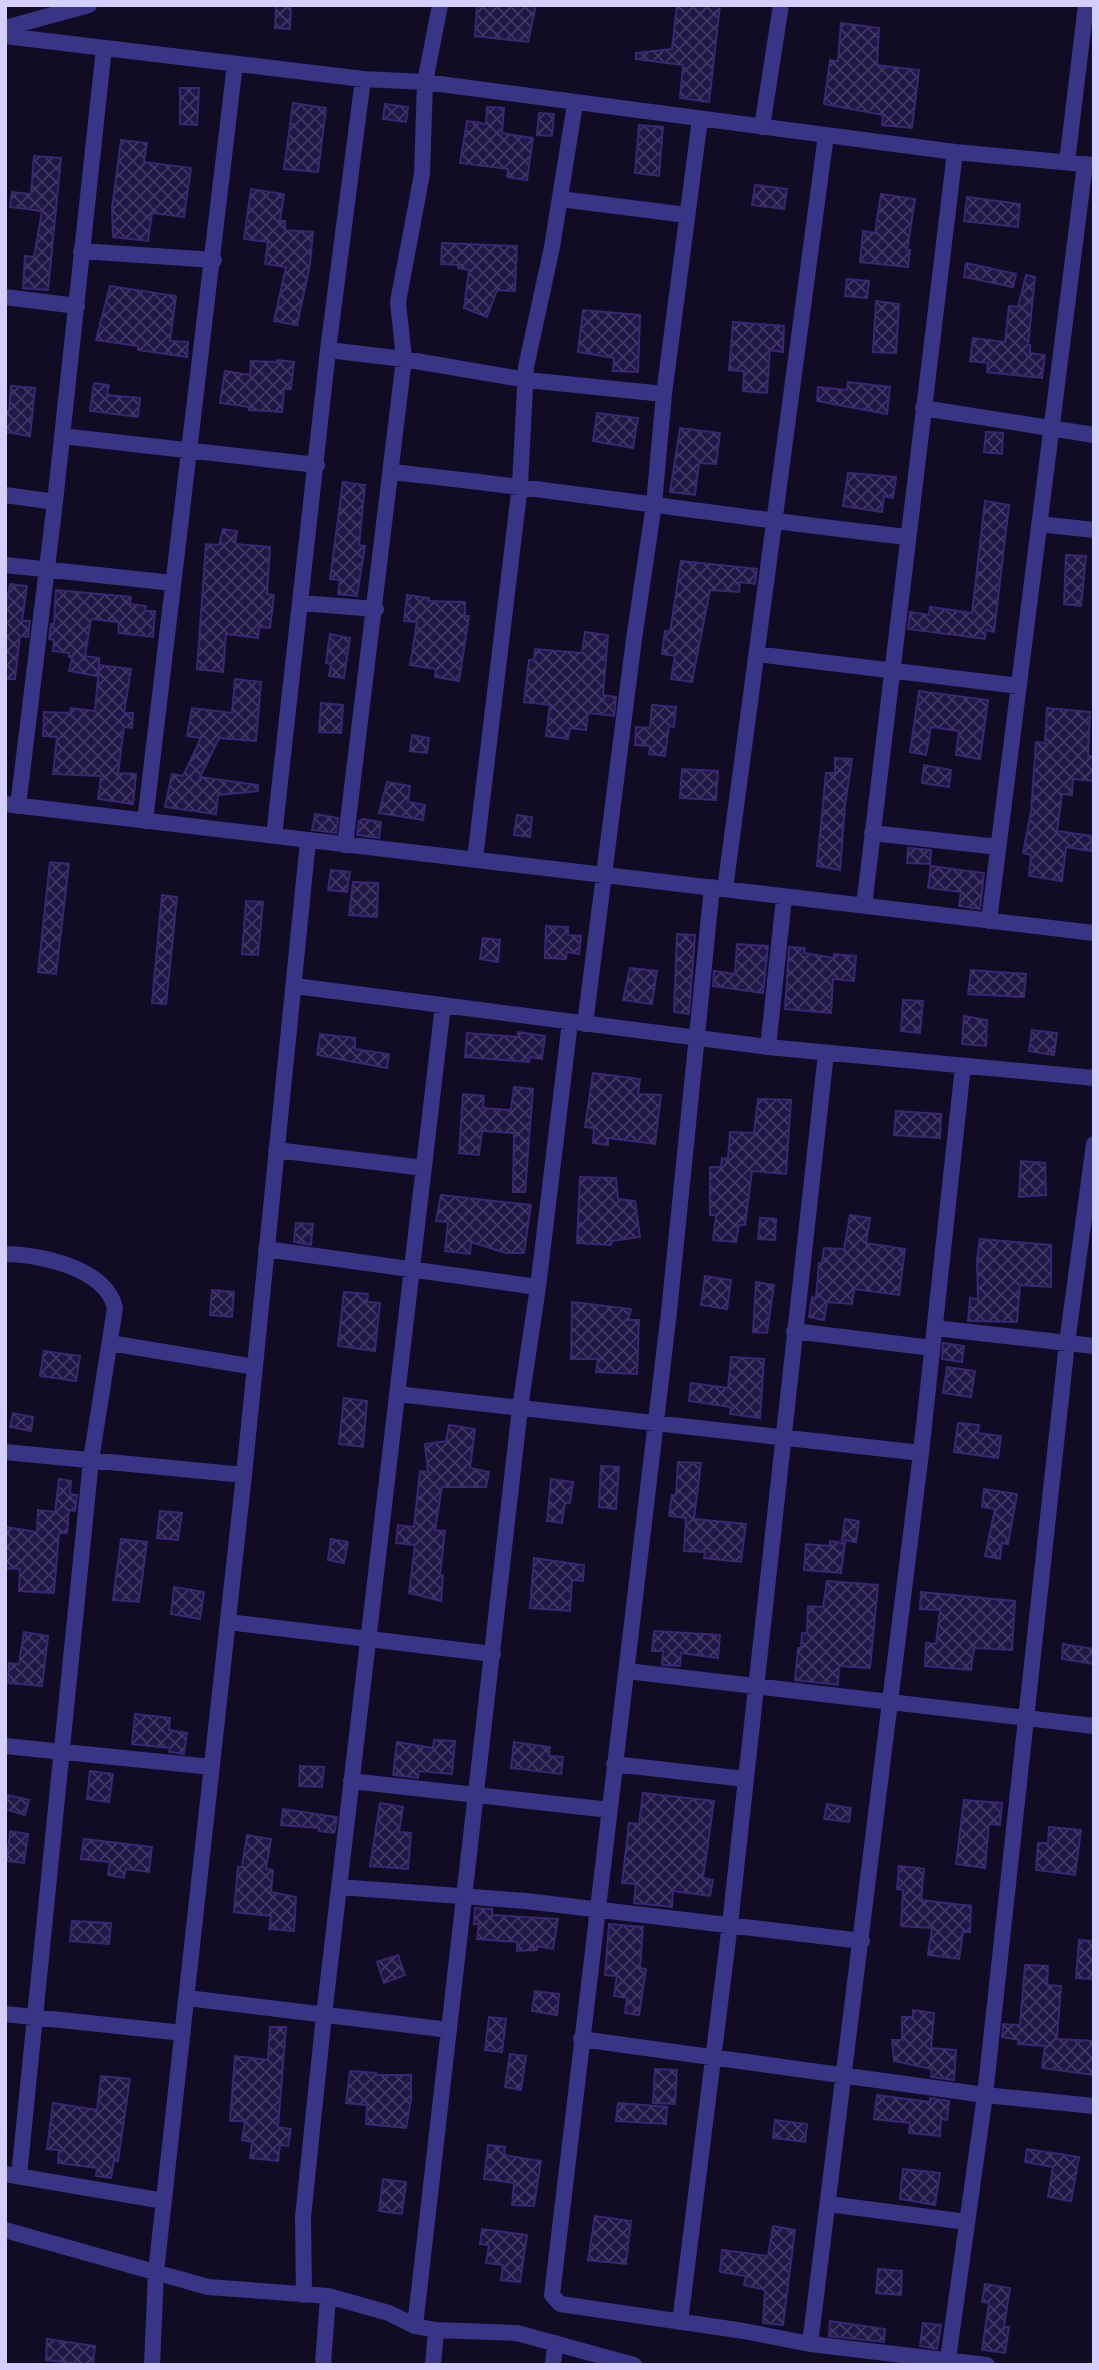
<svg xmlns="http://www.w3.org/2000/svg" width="1099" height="2370" font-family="Quicksand,sans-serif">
<defs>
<pattern id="building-cross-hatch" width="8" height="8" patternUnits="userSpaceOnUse" patternTransform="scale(1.75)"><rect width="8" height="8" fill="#211746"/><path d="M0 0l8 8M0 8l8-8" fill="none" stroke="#403862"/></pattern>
</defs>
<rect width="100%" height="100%" fill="#110c24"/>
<path fill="url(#building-cross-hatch)" stroke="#382774" stroke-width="2" d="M276,5H291L290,29L275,28Z
M477,5H536L528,42L475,36Z
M677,5H720L709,102L680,98L683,65L636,59V53L672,49Z
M841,23L879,28L877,65L919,70L912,128L882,125L883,115L824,104L830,60L838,61Z
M180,88H199L197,125L180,124Z
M293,103L326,108L318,172L284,169Z
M385,104L408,107L406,122L383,119Z
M487,107L504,108L502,133L533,138L527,180L507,177L508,169L460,163L467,121L486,124Z
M539,113L554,114L552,136L537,135Z
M639,125L663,127L659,176L635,173Z
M121,140L147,143L144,162L191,168L184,217L152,213L148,241L113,237L112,208Z
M34,156L61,158L48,290L23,288L25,256L34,257L42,211L10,207L12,192L31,194Z
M755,185L787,189L784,209L752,205Z
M251,189L284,194L280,221H285V230L313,232L310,264L297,325L274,321L286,267L265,264L268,242L244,239Z
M881,194L915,199L907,250H910L908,267L860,262L863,231L875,233Z
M967,197L1020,204L1018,227L964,221Z
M442,243L517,246L515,291L497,290L487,317L464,308L469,270L458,268V265L441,264Z
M966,263L1016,274L1013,287L964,277Z
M1026,275L1035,277L1028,345H1030V353L1045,355L1042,378L987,372L988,363L970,361L973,338L1005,342L1009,306L1018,307Z
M847,279L869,281L867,298L845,296Z
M110,286L176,296L170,341L188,342L187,357L138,350V346L96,340Z
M876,301L899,304L896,353L873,352Z
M583,310L640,315L638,372L613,371L614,358L578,352Z
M733,322L784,326L783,352L770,350L767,393L743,391L744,371L729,370Z
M277,360L294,362L291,389H284L282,412L249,410V407L220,403L225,371L250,375L251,361L276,362Z
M848,382L890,387L887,414L817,401L818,387L847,390Z
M94,383L109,385L107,395L140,398L138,417L90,411Z
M11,386L35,388L30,436L5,432V411H9Z
M597,413L638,418L633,448L593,441Z
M680,428L720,433L716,464L699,463L695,495L670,492Z
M986,432L1003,433L1002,454L984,452Z
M848,473L896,477L893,498L884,496L882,512L843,506Z
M343,482L365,485L359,545L365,546L357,596L338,594L340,580L330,579Z
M985,501L1009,505L994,632L986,630L985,639L908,629L910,612L929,615L930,607L972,613Z
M223,529L237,531L235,544L270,547L267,594L274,595L270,628L259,627L258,638L226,634L223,672L197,669L206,544L219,545Z
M1066,555L1086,556L1081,606L1064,604Z
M681,561L757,569L755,584L740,582L739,592L710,590L692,682L671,679L675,656L662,654L665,631L670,632Z
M10,584L27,586L22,621H30L28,637L20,636L15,679H5V611Z
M56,590L131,597L130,604L146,606L145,611H155L153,637L119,633L118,622L91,619L85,656L99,658V665L131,669L124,713H133L132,728L124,727L118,773L136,774L133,804L98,799L101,776L53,774L57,737L43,736L44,712L70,713L71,708L95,711L99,666L97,676L69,671L72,658L69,657V653L53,651L54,640L49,639L51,624H54Z
M407,595L429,598L428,601L465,602V616H469L459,681L435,677L436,669L410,665L417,622L404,621Z
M585,632L608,635L603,695L616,697L614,716L588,713L586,730L570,728L568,739L546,736L550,705L524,702L529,660H534L535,649L582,653Z
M330,634L350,638L344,678L329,676L331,664L326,663Z
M235,679L261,682L256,741L219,738L200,777L258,785V791L218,795L216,814L165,807L172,774L183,776L201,738L187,736L192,708L232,713Z
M919,691L988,700L980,759L956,755L959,731L931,727L926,755L910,752Z
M321,703L343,705L341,733L319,732Z
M652,705L676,707L674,727L669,726L665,756L649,754L650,746L635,745L636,727L650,728Z
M1047,708L1090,712L1088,756H1094V781L1073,779L1072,795L1062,794L1057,831L1093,836L1091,851L1066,847L1062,881L1029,876L1031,855L1023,853L1031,812L1036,742L1045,743Z
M412,735L429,738L427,753L410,751Z
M835,758L852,759L845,805L840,870L817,866L826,773H835Z
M924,765L951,770L949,787L922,783Z
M682,769L718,771L716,800L680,798Z
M387,782L410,786L408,802L425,805L423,820L379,813Z
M315,814L338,818L336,833L312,830Z
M517,815L532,817L530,837L514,835Z
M363,819L381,822L379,838L357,835L359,821Z
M908,848L931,850L930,864L907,863Z
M50,862L69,864L56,974L38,972Z
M931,866L984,873L980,909L959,906L961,892L928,888Z
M331,870L350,872L347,892L328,890Z
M353,882L378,883L377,917L349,915Z
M162,895L177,897L166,1004L152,1003Z
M246,901L263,902L258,955L242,954Z
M546,926L568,927V935L581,936L579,954L567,952L566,959L545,958Z
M677,934L695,935L689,1014L674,1012Z
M483,938L500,940L498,962L480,959Z
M737,944L768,946L763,993L713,986L714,971L735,974Z
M789,947L805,948L804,953L834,958V954L856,956L854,981L833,979L831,1013L785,1009Z
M630,968L657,971L652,1004L623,1000Z
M971,970L1026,974L1024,997L968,994Z
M903,1000L923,1001L920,1033L901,1031Z
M964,1016L987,1020L986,1046L962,1044Z
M1032,1030L1057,1033L1054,1055L1029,1051Z
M518,1032L545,1036L542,1059L530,1057L529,1062L465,1057L467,1033L518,1037Z
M320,1034L355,1038V1049L389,1054L387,1068L317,1055Z
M593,1073L640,1079L638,1094L661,1095L655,1144L608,1138V1145L593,1143L594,1128L585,1127Z
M514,1087L533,1089L525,1192H513L514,1133L482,1131L479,1155L459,1153L463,1094L484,1096L483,1108L511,1110Z
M758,1099L791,1100L786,1174L752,1171L745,1225H739L736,1242L713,1240L716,1215H710V1167H721L722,1158L728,1159L730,1132L754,1133Z
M896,1111L941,1114L940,1138L894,1135Z
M1021,1161L1045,1163L1046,1195L1019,1197Z
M580,1177L616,1178L618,1199L635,1201L640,1237L612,1241L611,1245L577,1243Z
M441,1195L531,1205L524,1253H506L471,1242L470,1254L445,1251L448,1222L436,1221Z
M850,1215L870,1218L866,1243L905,1249L899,1295L854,1289L852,1304L827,1302L824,1320L809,1317L812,1297L816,1298L819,1263H822L824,1248L844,1249Z
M760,1218L776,1219L775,1240L758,1239Z
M296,1223L313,1224L311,1245L294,1242Z
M980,1239L1051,1245V1287L1020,1285L1017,1322L968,1321L970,1298L978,1299L977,1260Z
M705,1276L731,1280L727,1309L701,1305Z
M756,1282L774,1285L767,1333L753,1332Z
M212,1290L234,1292L232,1317L210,1315Z
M344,1292L368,1294L367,1302L380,1303L375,1351L338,1346Z
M572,1302L631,1309L628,1320H639L637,1374L596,1372L598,1359H571Z
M943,1343L964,1346L962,1362L942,1359Z
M44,1351L80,1356L76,1381L40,1376Z
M731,1357L764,1359L760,1418L730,1414L731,1407L689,1401L691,1383L728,1388Z
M947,1367L975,1371L971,1397L943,1393Z
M344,1398L367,1401L363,1447L339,1444Z
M13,1413L33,1417L31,1431L10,1427Z
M958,1423L979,1425L978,1433L1001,1436L998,1458L954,1452Z
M449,1425L475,1429L470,1468L489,1472L486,1487H442L435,1530L445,1531L440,1575L443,1576L441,1601L409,1593L415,1545L396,1543L398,1525L414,1527L420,1471L428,1472L425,1444L446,1441Z
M678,1462L701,1463L694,1519L746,1524L741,1562L704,1558L705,1552L684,1551L686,1518L669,1516L672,1495H676Z
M601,1466L619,1467L616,1509L599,1507Z
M59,1479L71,1481L70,1494L77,1495L75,1511L69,1510L67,1533H59L54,1593L19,1591L20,1569L5,1568V1527L37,1532L38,1510L55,1512Z
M551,1479L573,1482L570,1503H565L562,1523L547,1521Z
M984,1489L1017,1494L1008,1544L1002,1543L1000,1559L985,1556L995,1509L982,1507Z
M160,1511L182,1513L178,1540L157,1538Z
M845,1519L859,1521L856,1542L842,1540Z
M121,1539L147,1542L139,1602L113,1600Z
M331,1539L348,1542L344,1563L328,1560Z
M830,1541L845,1543L841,1573L804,1570L806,1544L830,1546Z
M534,1558L584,1565L583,1581L572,1580L570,1611L530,1608Z
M827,1581L878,1585L870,1668L839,1666L838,1685L795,1680L798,1648H801L802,1633H807L808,1606L823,1607Z
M174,1587L204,1592L200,1619L171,1614Z
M921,1592L1015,1601L1012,1650L974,1648L971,1670L925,1666L926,1643L936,1644L940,1610L920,1609Z
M654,1631L720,1635L718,1658L681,1653L680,1666L662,1665L663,1651H652Z
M24,1632L48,1636L42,1686L8,1683L9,1663L19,1664Z
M1063,1644L1094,1649V1664L1062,1659Z
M135,1714L170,1718L169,1730L187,1733L184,1754L169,1752L170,1748L132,1744Z
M434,1740L455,1741L452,1774L419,1771L418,1778L393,1775L397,1742L433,1748Z
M514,1742L550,1747L549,1756L563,1757L561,1774L511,1768Z
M300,1766L324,1767L322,1787L299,1786Z
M90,1771L113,1774L109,1802L87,1799Z
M643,1793L714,1801L703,1878L713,1880L710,1896L673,1891L672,1907L634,1903L636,1884L622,1883L629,1823L639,1824Z
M8,1795L29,1800L25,1815L5,1809Z
M964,1800L1002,1803L1000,1825L989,1824L985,1868L956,1864Z
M380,1803L403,1807L399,1832L411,1833L408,1869L370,1866Z
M827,1804L851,1808L849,1822L824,1819Z
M283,1809L337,1817L335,1829L334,1833L319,1831V1828L281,1825Z
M1049,1827L1081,1830L1075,1875L1036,1870L1038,1843H1048Z
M10,1831L28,1834L24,1863L7,1861Z
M247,1835L271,1839L266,1869L273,1870L271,1892L296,1897L294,1931L269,1929L271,1916L234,1912L238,1867H242Z
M84,1839L152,1847L149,1872L126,1869L124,1878L108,1875L110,1862L81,1859Z
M899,1866L924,1869L921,1900L971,1906L970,1932H963L959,1959L928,1955L932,1928L901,1926L903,1890L897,1889Z
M475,1908L492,1909V1915L558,1919L553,1949L537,1946V1950L517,1951V1942L477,1939L479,1924H474Z
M72,1921L111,1923L109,1944L70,1941Z
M609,1924L643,1927L640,1968L646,1969L639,2015L625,2013L627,1998L614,1996L617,1976L605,1975Z
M1079,1940L1094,1941V1979L1076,1978Z
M398,1955L405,1975L384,1983L377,1962Z
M1025,1965L1048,1966L1047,1985L1061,1986L1057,2039L1094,2041V2075L1042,2068L1045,2046L1018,2044L1019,2040L1002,2037L1003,2024L1020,2025Z
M535,1991L559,1994L557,2015L532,2011Z
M913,2010L934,2013L931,2048L956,2050L954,2080L931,2077L932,2069L894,2061L892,2040H902V2017H913Z
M489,2017L506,2019L502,2052L485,2050Z
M270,2027H286L278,2127L291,2129L288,2146L280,2145L278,2161L250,2158L252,2142L242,2140L245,2121H230L235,2056L268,2060Z
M510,2054L526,2056L521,2090L505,2087Z
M655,2069L677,2070L675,2104L653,2103Z
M350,2071L376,2073V2075H411V2100L406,2128L366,2124L367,2105L346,2103Z
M101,2076L130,2079L118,2161H114L111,2178L96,2176L97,2168L58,2163L59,2150L47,2149L53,2103L97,2110Z
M877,2095L930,2102V2098L949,2101L947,2120L941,2119L940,2136L909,2133L910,2123L874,2119Z
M618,2103L667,2107L666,2124L616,2121Z
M775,2120L807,2124L805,2142L773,2138Z
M488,2145L505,2147L504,2155L541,2161L534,2206L512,2205L514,2183L484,2179Z
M1027,2149L1079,2157L1071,2201L1048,2197L1053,2167L1025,2162Z
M903,2169L940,2173L935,2205L900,2199Z
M383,2179L406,2182L402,2214L379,2211Z
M595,2216L631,2221L626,2264L588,2260Z
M773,2226L795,2230L783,2325L763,2323L765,2290L744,2285L746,2276L720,2272L722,2250L768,2256Z
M482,2229L527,2235L520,2282L501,2280L503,2265L486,2263L489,2245L480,2244Z
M878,2269L902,2271L901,2295L876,2293Z
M985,2284L1010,2288L1004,2327H1009L1005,2353L982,2350L989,2303L982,2302Z
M830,2321L885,2329L884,2342L829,2336Z
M923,2323L941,2325L937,2349L920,2346Z
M47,2339L95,2346L93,2365L46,2360Z"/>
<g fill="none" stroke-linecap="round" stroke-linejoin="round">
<path stroke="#383486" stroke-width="16" d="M5,28L89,5
M5,36L363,79L425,82L955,152L1094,165
M762,127L781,5
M1067,162L1086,5
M560,199L687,215
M81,251L214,260
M5,297L77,306
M328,350L404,359L527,380L664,394
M923,408L1094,435
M62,436L317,465
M391,472C564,490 735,518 908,537
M5,495L55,502
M1039,524L1094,530
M5,565L173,583
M301,603L376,609
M756,654L1019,686
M5,804L1094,933
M18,806L55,502L104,48
M145,821L235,64
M872,833L998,847
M274,836L328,350L363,79
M345,845L404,359L398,302L422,174L425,82L440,5
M475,859L520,485L526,367L552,247L575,104
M712,887L669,1312L552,2295L560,2304L744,2331L810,2344L987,2365
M725,889L826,135
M864,906L955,152
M989,921L1085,164
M295,986L768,1047L1094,1078
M585,1024L634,639L654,504L664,394L700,119
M768,1047L784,898
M276,1150L424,1168
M266,1249L538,1287
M5,1254C39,1254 106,1268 115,1308L91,1460L19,2176
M935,1328L1094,1346
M794,1331L932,1348
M110,1343L255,1367
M397,1394L921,1453
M5,1452L244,1475
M228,1622L493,1654
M627,1671L1094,1726
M5,1746L212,1767
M614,1764L745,1779
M351,1781L610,1810
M339,1887L526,1901L862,1941
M187,1998L449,2030
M5,2014L183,2033
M581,2039L985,2095L1094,2106
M5,2174L164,2201
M828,2204L967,2222
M5,2230L208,2287L328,2296L389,2313L415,2326L436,2330L517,2333L634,2365
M304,2295L303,2217L324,2015L443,1005
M680,2322L730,1924L826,1053
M415,2326L520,1408L538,1287L570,1022
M810,2344L921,1453L963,1066
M948,2359L985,2095L1067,1343L1094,1144
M152,2365L156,2272L244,1475L308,841
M323,2365L328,2296
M433,2365L436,2330
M553,2365L555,2343"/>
</g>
<rect width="1099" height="2370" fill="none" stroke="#d5cfff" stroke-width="14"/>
</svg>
